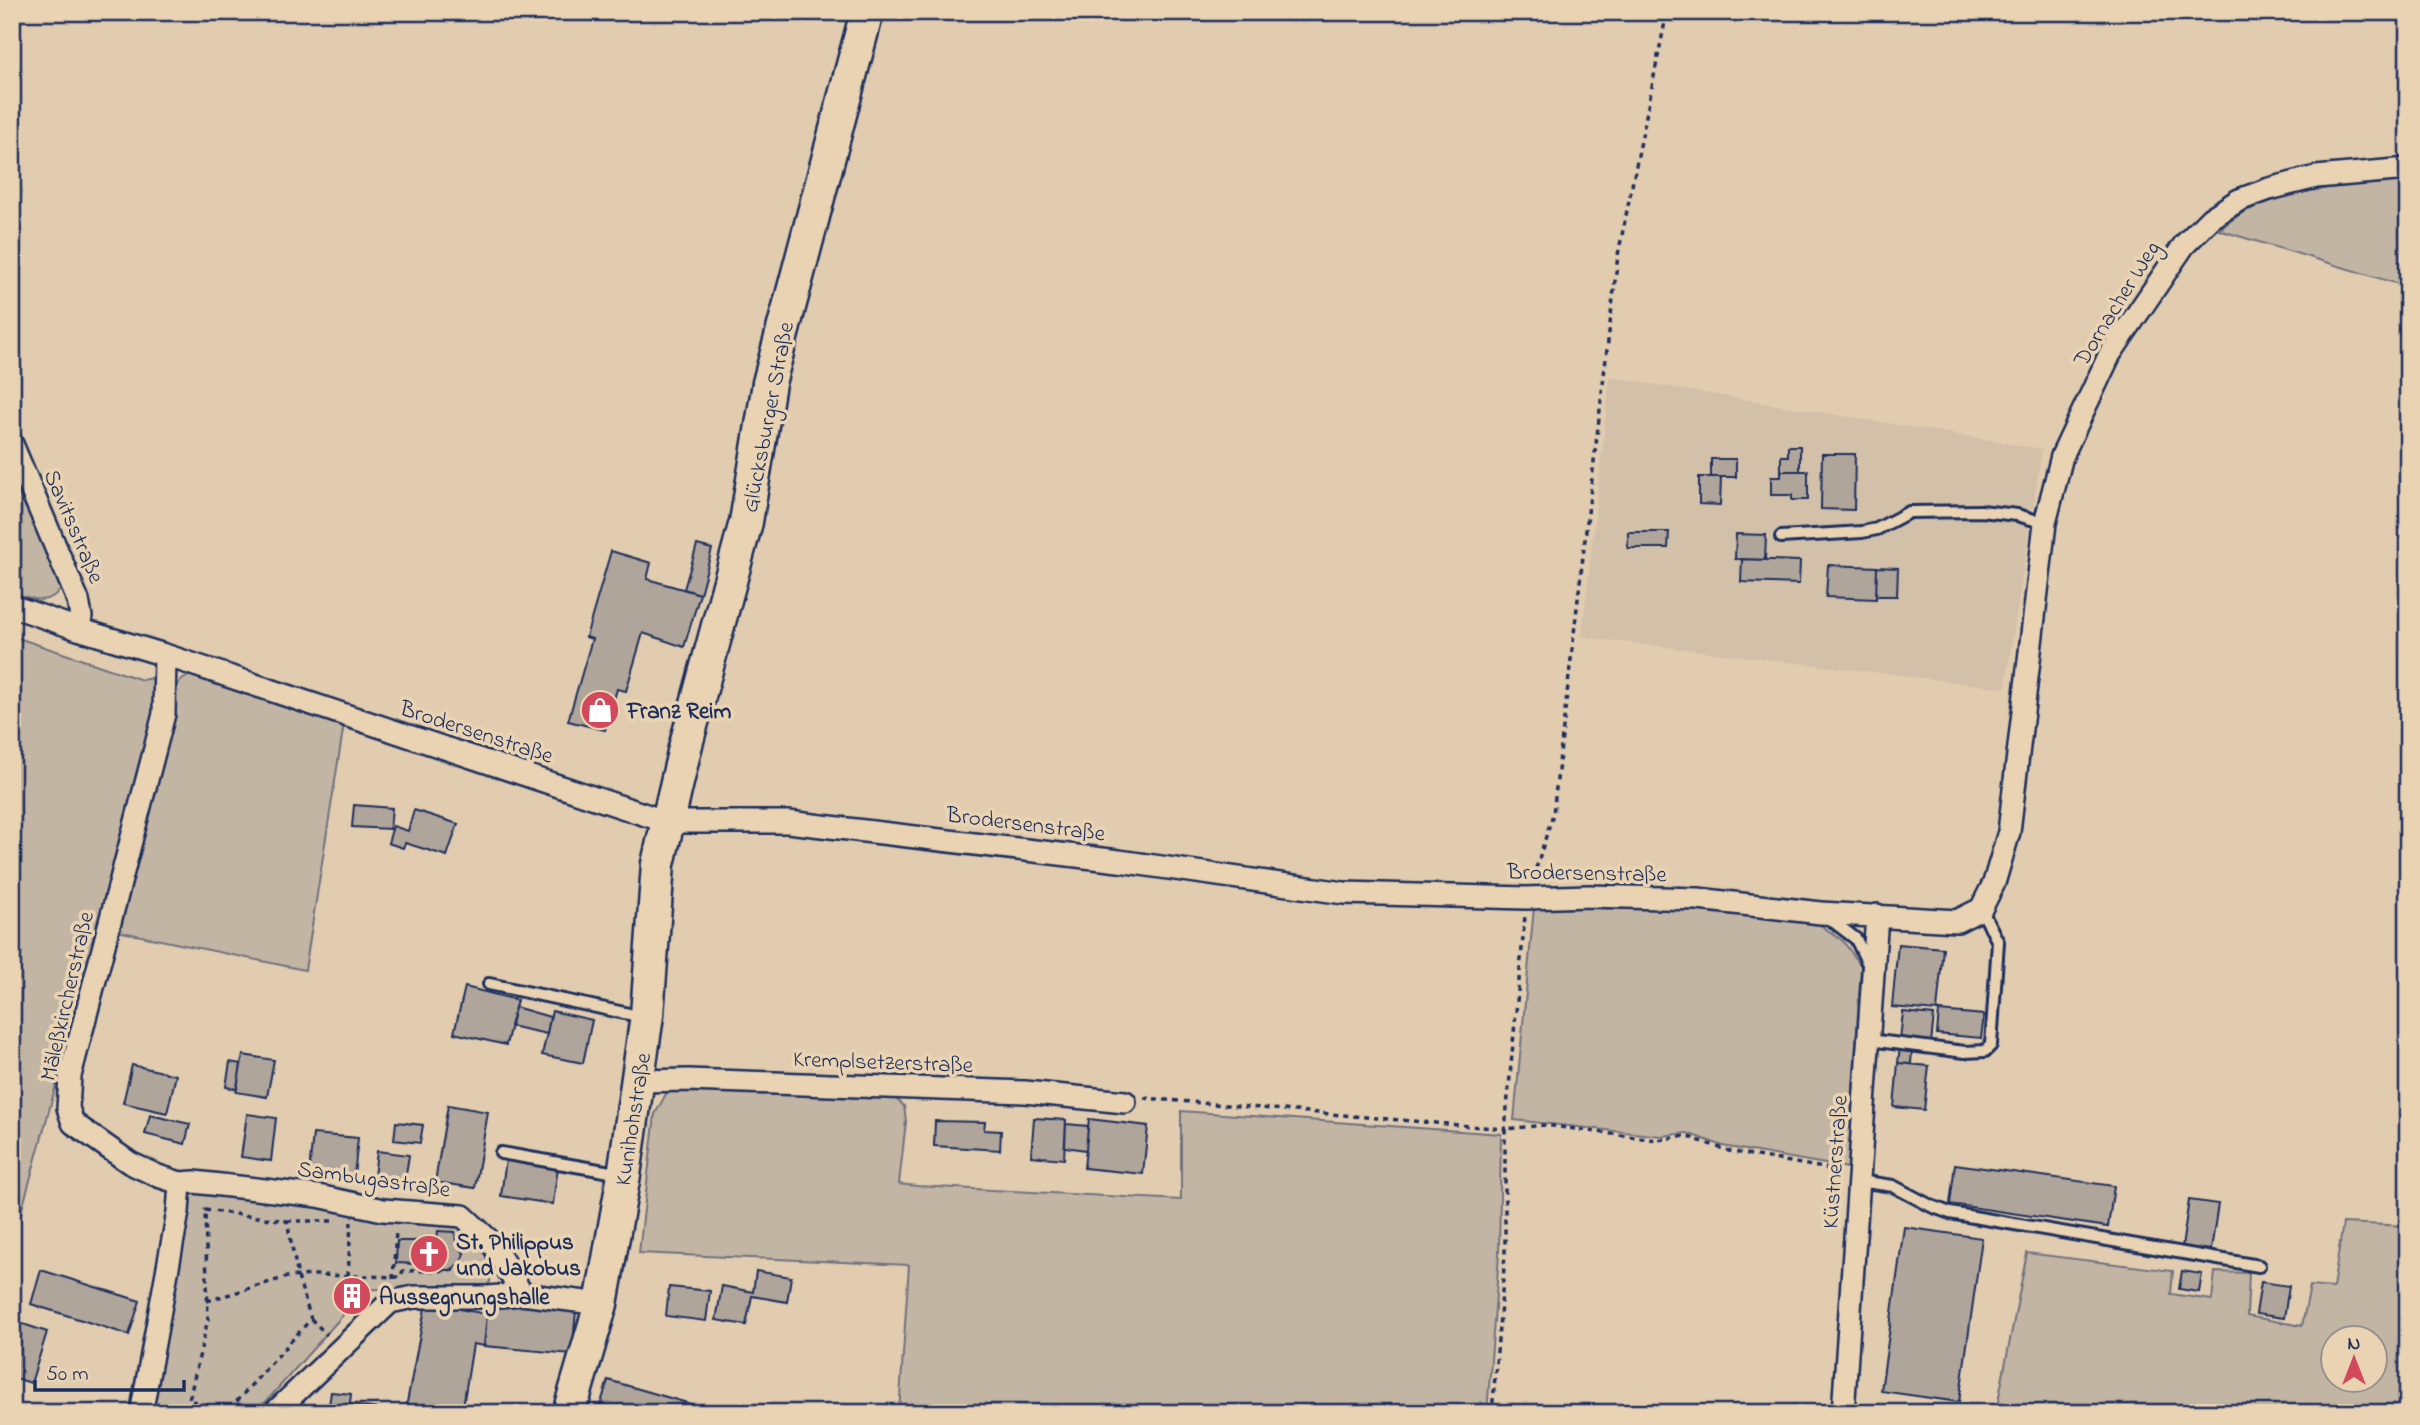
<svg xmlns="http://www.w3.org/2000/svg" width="2420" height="1425" font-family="'Indie Flower',sans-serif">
<rect width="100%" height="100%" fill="#e1ccaf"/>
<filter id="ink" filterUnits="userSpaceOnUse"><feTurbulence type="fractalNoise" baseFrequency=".0143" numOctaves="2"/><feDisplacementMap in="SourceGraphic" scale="14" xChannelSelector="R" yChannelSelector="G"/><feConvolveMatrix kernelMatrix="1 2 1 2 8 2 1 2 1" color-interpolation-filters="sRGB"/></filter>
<g filter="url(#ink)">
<path fill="#d2c0a9" d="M1610,377L2042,449L2005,688L1582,637Z"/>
<path fill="#c3b5a3" stroke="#6f7280" stroke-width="2" fill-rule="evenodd" d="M2408,180V287L2219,230C2228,223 2237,215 2246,211C2297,188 2354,184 2408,180Z
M12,481L62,579V588C47,607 32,599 12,592Z
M12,636L142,680L152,678L158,693V712L12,1246Z
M194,673L344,724L305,970L117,931L169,738L173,696L180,681Z
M1593,904L1685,908L1816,922L1843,941L1861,966L1848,1168L1723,1146L1687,1133L1661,1136L1514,1120L1534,907Z
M683,1085L889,1093L904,1106L906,1121L899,1184L917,1186L1181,1200V1111L1501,1134L1499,1255L1487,1413H899L909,1265L639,1253L655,1114L667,1092Z
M192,1191L456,1221L490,1253V1282L482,1291L368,1289L367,1302L343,1303V1315L256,1413H166L154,1408Z
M2343,1223L2408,1226V1413H2038L1997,1407L2027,1253L2173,1271L2171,1294L2212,1300L2215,1272L2249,1273L2247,1316L2302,1326L2310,1286L2333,1288ZM2332,1338H2374V1380H2332Z"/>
<path fill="#b0a59a" stroke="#1b2f5e" stroke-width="2" d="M1788,446H1800V471H1781V456H1788Z
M1822,454H1855L1854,510L1821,509Z
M1711,459H1736V477H1711Z
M1781,471H1808V500H1792V495H1771V477H1781Z
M1699,477H1721L1720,505L1699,504Z
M1628,532H1669L1668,548H1628Z
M1736,534L1766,535L1765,560L1735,559Z
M697,545L712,549L700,594L684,589Z
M611,551L651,563L647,579L700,594L684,647L643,633L626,691L617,689L605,730L568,721L592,639L586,637Z
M1742,559L1800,561L1799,584L1741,582Z
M1828,565L1877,567L1876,599L1826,597Z
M1877,567L1898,568L1897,596H1876Z
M354,805L392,808L390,829L352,827Z
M414,810L458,824L447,856L405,843L403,848L388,843L393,826L408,831Z
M1898,944L1943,948L1937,1011L1892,1007Z
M465,987L517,1000L506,1045L454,1033Z
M515,1007L550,1017L547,1034L510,1026Z
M552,1011L592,1020L583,1063L542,1055Z
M1939,1011L1984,1015L1981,1038L1937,1034Z
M1903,1012L1934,1015L1931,1043L1900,1040Z
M1900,1047L1912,1049L1911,1064L1898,1063Z
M243,1055L274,1060L267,1097L236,1092Z
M230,1062L241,1064L237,1089L226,1087Z
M1898,1063L1929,1066L1924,1110L1894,1107Z
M132,1065L176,1075L167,1113L123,1103Z
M448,1105L488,1112L475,1188L435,1182Z
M247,1114L276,1118L271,1161L241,1157Z
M150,1115L190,1124L185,1144L145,1134Z
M1034,1118L1066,1120L1064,1159L1031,1156Z
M1089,1119L1148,1126L1143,1174L1084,1168Z
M935,1121L985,1122L984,1130L1001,1131L1000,1150L934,1146Z
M396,1122L423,1125L420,1143L394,1140Z
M1066,1124L1088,1126L1086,1150L1065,1147Z
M313,1134L358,1138L354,1176L309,1172Z
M377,1151L409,1155L405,1181L374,1177Z
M506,1159L558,1167L553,1204L501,1196Z
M1955,1164L2114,1186L2108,1227L1950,1204Z
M2189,1200L2218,1204L2211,1250L2182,1247Z
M1904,1227L1982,1238L1959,1402L1881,1391Z
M438,1231L455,1232L456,1242L464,1253L462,1260L452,1270H442L441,1265L396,1263L397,1241H437Z
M41,1270L140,1301L129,1335L31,1304Z
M756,1271L791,1277L787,1302L752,1296L746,1325L716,1320L722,1286L753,1292Z
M2182,1271L2202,1274L2199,1292L2179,1289Z
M2261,1282L2289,1286L2284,1318L2256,1314Z
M346,1283H358V1286H367V1302L338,1303V1287H346Z
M669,1287L710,1291L706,1321L666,1316Z
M426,1303L487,1314L484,1346L473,1344L462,1413H405Z
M488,1303L576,1311L572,1354L484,1346Z
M20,1323L47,1332L31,1383L12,1377V1347Z
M608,1380L694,1405L691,1413H598Z
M331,1392L351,1394L349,1413L328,1412Z
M351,1405L380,1409V1413H350Z"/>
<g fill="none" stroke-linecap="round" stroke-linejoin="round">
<g stroke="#1b2f5e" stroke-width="16">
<path id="lane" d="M1781,537L1862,532L1877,529L1909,512L1981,511L2017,515L2045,523
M1826,916L1856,939L1869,966
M489,984L629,1014L644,1015
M1869,1040L1965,1052L1985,1051L1991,1045L1998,942L1981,909
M501,1153L622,1174
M1859,1181L1893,1186L1931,1206L1950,1213L2259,1266"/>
</g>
<g stroke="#1b2f5e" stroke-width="26">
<path id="street" d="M12,444L78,600L81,617L78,629
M12,606L78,629L165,655L667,822H788L1119,861L1344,893L1526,898L1589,896L1698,899L1821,913L1957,921L1981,909L1994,883L2009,832L2045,523L2062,456L2110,354L2184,245L2211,218L2239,200L2269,189L2316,177L2408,169
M639,1081L688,1080L1025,1092L1125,1102
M180,1183L194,1182L318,1196L383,1210L463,1216L492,1243L522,1294
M145,1413L142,1409L178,1212L180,1183L158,1176L130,1163L73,1123L68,1108L70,1076L164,714L165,655
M274,1413L390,1302L414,1297H489L522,1294L601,1304
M1843,1413L1877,915"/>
</g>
<g stroke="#1b2f5e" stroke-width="37">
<path id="secondary" d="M569,1413L601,1304L624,1175L647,1015L658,864L685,748L746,522L769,383L867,12"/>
</g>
<path stroke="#1b2f5e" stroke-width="3.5" stroke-dasharray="5 5" stroke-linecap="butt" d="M1533,878L1553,814L1618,255L1667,12
M1144,1098L1505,1129L1525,916
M205,1210L287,1221L298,1277L311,1319L228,1411L189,1400L208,1319Z
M287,1221H332
M348,1276L351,1222
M393,1279L396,1231
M207,1301L287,1277L315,1275L400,1277L403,1271L485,1270
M311,1319L327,1335
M1492,1413L1505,1255V1129L1545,1125L1657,1140L1686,1136L1729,1151L1840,1171"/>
<use href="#lane" stroke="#e9d3b2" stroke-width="10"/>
<use href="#street" stroke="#e9d3b2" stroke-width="21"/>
<use href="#secondary" stroke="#e9d3b2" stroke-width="32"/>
</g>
</g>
<defs>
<g id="shop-disc" transform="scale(2.0125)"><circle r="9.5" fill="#d1495b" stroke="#e9d3b2"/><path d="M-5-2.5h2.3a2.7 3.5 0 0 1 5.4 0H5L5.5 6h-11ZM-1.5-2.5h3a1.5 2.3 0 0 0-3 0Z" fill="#fff"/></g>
<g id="church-disc" transform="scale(2.0125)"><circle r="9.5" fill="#d1495b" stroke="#e9d3b2"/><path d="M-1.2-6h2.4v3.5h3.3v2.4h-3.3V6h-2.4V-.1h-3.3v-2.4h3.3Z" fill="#fff"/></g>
<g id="building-disc" transform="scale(2.0125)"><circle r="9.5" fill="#d1495b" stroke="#e9d3b2"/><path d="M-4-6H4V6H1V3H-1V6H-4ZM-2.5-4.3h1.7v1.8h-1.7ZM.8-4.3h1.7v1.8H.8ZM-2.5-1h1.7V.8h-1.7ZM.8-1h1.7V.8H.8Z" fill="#fff"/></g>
</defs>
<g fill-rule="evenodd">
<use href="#shop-disc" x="600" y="710"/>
<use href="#church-disc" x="429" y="1254"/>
<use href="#building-disc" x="352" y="1296"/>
</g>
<g text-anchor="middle" stroke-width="7" stroke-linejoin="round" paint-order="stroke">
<g font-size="23" fill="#1b2f5e" stroke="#e9d3b2">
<text transform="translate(2116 303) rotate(-58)" y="8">Dornacher Weg</text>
<text transform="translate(767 417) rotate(-79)" y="8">Glücksburger Straße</text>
<text transform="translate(75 526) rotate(67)" y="8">Savitsstraße</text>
<text transform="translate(477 731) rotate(18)" y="8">Brodersenstraße</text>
<text transform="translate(1026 823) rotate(7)" y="8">Brodersenstraße</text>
<text transform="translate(1587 872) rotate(1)" y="8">Brodersenstraße</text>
<text transform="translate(66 996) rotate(-77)" y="8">Mäleßkircherstraße</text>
<text transform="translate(883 1061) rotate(2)" y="8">Kremplsetzerstraße</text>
<text transform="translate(632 1119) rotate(-81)" y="8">Kunihohstraße</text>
<text transform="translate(1834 1162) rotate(-86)" y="8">Küstnerstraße</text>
<text transform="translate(374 1178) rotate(8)" y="8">Sambugastraße</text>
</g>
<g font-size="23" font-weight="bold" fill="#1b2f5e" stroke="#e9d3b2" text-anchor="start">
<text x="627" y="718">Franz Reim</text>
<text x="456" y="1249">St. Philippus<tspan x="456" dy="26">und Jakobus</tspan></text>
<text x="379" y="1304">Aussegnungshalle</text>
</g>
</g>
<rect width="2420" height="1425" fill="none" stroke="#e9d3b2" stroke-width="42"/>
<rect x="21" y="21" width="2378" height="1383" fill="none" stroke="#1b2f5e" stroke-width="2.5" filter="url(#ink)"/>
<g transform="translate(2354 1359)"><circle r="33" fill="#e9d3b2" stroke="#979190" stroke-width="2"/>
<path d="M0-5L12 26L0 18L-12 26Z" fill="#d1495b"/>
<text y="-10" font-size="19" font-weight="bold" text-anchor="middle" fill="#1b2f5e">N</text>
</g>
<path d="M35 1380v10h149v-10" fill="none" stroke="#1b2f5e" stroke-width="3.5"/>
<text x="46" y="1380" font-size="21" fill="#1b2f5e" stroke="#e9d3b2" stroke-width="5" paint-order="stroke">50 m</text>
</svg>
